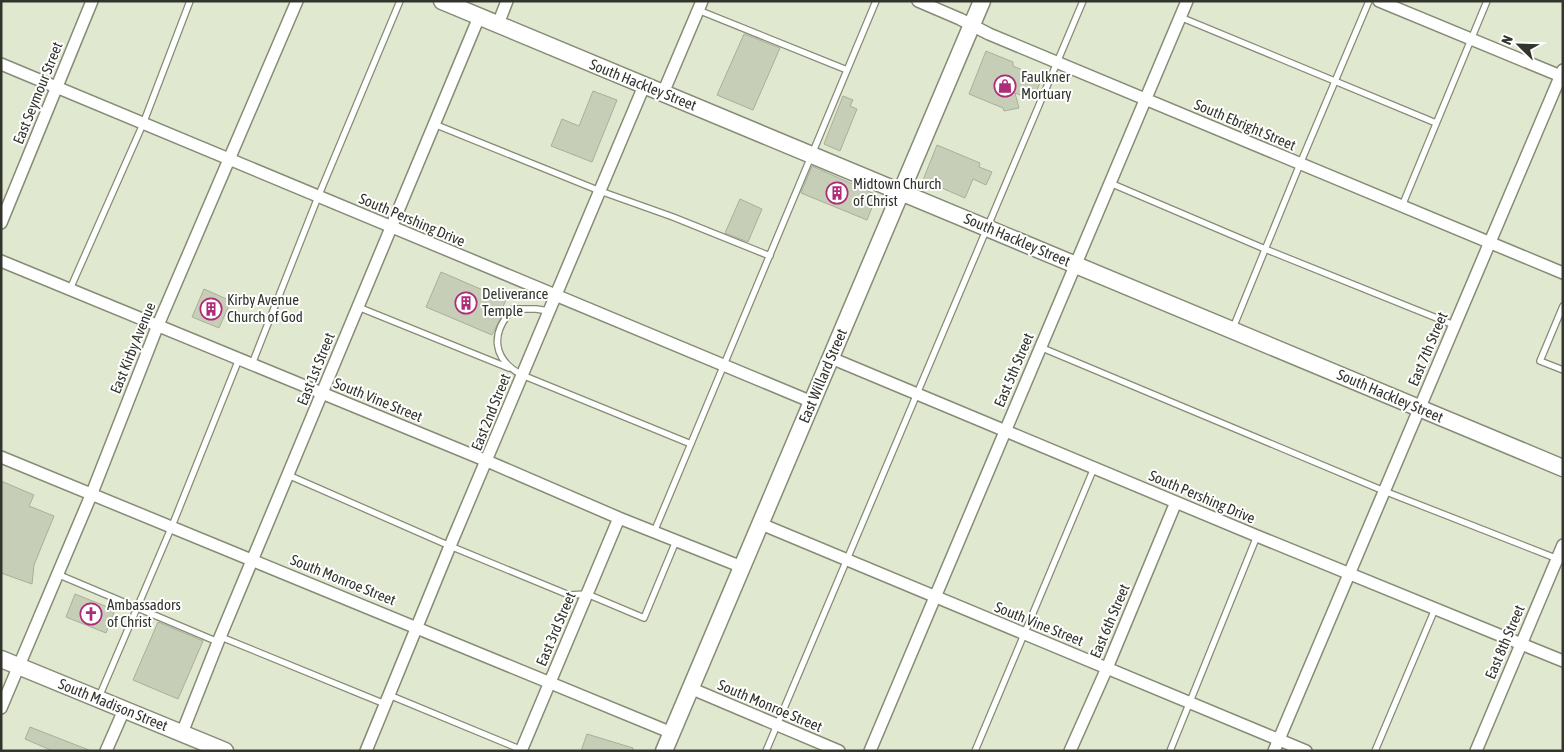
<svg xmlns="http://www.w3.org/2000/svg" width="1564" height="752" font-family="'Asap Condensed',sans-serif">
<rect width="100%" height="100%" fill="#e1e8d0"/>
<path fill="#c7ceb7" stroke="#a9af98" d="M744,34L780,48L753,110L717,95Z
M986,51L1013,62V66L1042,78L1033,100L1015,93L1019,108L1004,111L1003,108L969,94Z
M593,91L617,100L592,162L551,146L562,119L579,126Z
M843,96L853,100L850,106L857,109L840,151L824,144Z
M937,145L980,163L979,167L992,172L986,185L973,179L965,198L923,180Z
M812,166L877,195L867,220L801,193Z
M740,199L762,209L748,242L725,233Z
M441,272L506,300L501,311L504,312L492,335L426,307Z
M204,289L231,301L219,328L192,317Z
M1,481L34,495L29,506L54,516L34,565L32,584L1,573Z
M75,594L115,610L106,633L66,617Z
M158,622L203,641L178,699L133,680Z
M30,727L89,750V751H53L25,739Z
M587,734L633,748V751H581Z"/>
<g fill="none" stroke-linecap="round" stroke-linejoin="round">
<g stroke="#858c76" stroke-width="8">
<path id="lane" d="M698,10L847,70
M1180,17L1436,123
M434,124L600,191L673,217L770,256
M1110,183L1265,249L1454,325
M1402,206L1487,1
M70,289L143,124L190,1
M1563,306L1540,361L1563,370
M358,307L509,368
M549,311L536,309H513C490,333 492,359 522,375L691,444
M1233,328L1300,164L1369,1
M1040,347L1384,491L1563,561
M252,364L318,197L400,1
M288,475L450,546L569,595L587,594L644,618L676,541
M654,532L876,1
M57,574L218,642
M221,637L385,704
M389,695L522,750
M99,697L172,526L239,359
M766,751L1083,1
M975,751L1094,468
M1170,751L1257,536
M1375,751L1435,609"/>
</g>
<g stroke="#858c76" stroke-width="14">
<path id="street" d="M918,1L960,19L989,34L1563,273
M1379,1L1563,77
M498,24L507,1
M1,64L812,402
M663,93L702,1
M1,223L92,1
M1,261L487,461L619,518L742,567
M831,358L1257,536L1563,661
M1,457L672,733
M761,524L1306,751
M690,688L839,751
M1,708L92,493L158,325L297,1
M182,733L218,642L479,17
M106,751L124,710
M366,751L450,546L644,86
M521,751L619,518
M870,751L1187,1
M1070,751L1107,668L1176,502
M1274,751L1563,70
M1476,751L1563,545"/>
</g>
<g stroke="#858c76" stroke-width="19">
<path id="secondary" d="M442,1L1563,468
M1,659L225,751
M664,751L982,1"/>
</g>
<use href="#lane" stroke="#fff" stroke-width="5.5"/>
<use href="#street" stroke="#fff" stroke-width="11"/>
<use href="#secondary" stroke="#fff" stroke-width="16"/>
</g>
<defs>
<g id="shop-ring" transform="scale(1.125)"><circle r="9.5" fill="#fff" stroke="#ae2d79" stroke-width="1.5"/><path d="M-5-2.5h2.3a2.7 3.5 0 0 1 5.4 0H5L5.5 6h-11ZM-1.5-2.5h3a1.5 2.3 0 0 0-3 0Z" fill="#ae2d79"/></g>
<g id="building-ring" transform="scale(1.125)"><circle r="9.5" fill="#fff" stroke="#ae2d79" stroke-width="1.5"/><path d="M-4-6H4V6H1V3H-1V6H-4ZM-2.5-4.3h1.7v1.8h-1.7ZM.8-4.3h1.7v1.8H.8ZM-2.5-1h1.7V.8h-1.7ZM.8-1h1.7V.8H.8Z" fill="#ae2d79"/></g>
<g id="church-ring" transform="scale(1.125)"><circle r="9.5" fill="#fff" stroke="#ae2d79" stroke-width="1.5"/><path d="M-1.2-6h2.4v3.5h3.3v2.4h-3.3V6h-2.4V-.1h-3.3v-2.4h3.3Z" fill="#ae2d79"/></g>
</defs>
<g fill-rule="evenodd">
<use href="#shop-ring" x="1005" y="86"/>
<use href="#building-ring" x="837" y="193"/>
<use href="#building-ring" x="466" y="303"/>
<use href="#building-ring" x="211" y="309"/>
<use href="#church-ring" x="91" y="614"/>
</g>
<g text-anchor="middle" stroke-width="4" stroke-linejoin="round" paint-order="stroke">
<g font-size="15" fill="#32352c" stroke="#fff" text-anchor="start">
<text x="1021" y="82">Faulkner<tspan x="1021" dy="17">Mortuary</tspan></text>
<text x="853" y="189">Midtown Church<tspan x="853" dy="17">of Christ</tspan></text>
<text x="482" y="299">Deliverance<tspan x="482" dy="17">Temple</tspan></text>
<text x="227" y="305">Kirby Avenue<tspan x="227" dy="17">Church of God</tspan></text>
<text x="107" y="610">Ambassadors<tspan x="107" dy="17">of Christ</tspan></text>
</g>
<g font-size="15" fill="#32352c" stroke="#fff">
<text transform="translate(643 85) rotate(22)" y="5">South Hackley Street</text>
<text transform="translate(38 93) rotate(-68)" y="5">East Seymour Street</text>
<text transform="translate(1245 125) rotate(23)" y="5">South Ebright Street</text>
<text transform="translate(412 220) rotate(23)" y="5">South Pershing Drive</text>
<text transform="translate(1017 240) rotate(23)" y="5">South Hackley Street</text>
<text transform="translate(133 348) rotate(-68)" y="5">East Kirby Avenue</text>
<text transform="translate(1428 349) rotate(-67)" y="5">East 7th Street</text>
<text transform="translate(316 369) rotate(-68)" y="5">East 1st Street</text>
<text transform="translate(1014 370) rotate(-67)" y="5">East 5th Street</text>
<text transform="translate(823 376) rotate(-67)" y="5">East Willard Street</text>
<text transform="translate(1390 396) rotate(23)" y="5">South Hackley Street</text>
<text transform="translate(378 400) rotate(22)" y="5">South Vine Street</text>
<text transform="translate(491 412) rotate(-68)" y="5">East 2nd Street</text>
<text transform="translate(1202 497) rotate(23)" y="5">South Pershing Drive</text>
<text transform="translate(343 580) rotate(22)" y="5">South Monroe Street</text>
<text transform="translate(1110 621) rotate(-67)" y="5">East 6th Street</text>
<text transform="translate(1039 624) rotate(22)" y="5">South Vine Street</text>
<text transform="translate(556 629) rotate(-67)" y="5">East 3rd Street</text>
<text transform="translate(1505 642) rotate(-67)" y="5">East 8th Street</text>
<text transform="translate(113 705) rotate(22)" y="5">South Madison Street</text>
<text transform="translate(770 706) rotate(23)" y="5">South Monroe Street</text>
</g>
</g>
<rect width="1564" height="752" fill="none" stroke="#32352c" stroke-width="5"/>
<g transform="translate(1519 45) rotate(293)" stroke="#ffffff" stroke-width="4" paint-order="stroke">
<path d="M0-4L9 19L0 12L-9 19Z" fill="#32352c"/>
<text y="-8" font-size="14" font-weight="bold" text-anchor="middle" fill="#32352c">N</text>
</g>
</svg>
